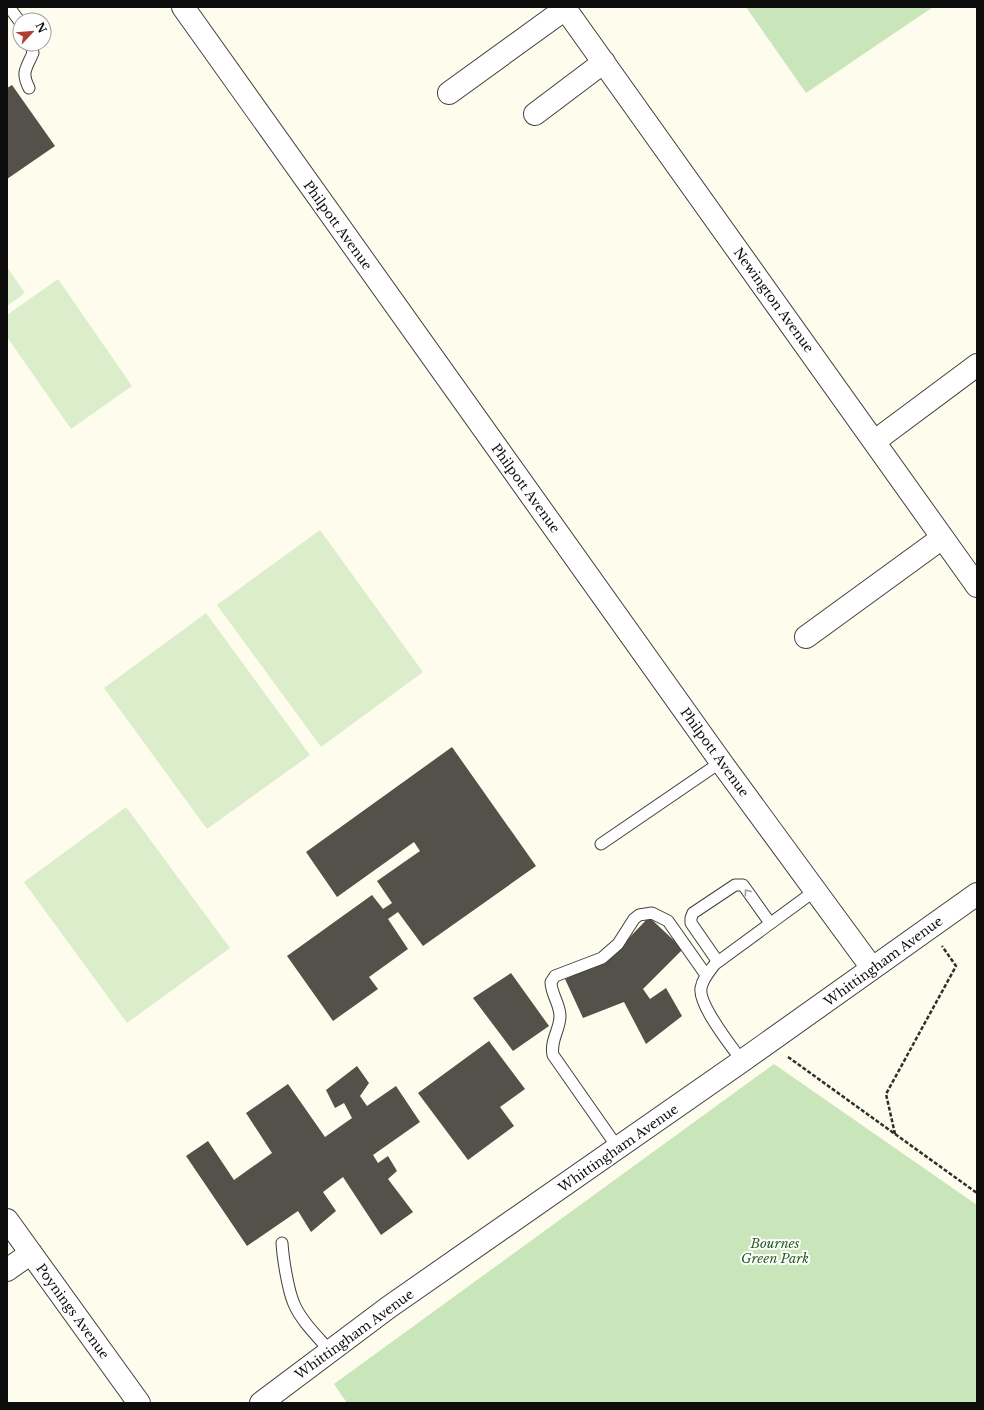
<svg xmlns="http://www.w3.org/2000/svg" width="984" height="1410" font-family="'Libre Baskerville',serif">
<rect width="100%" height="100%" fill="#fefded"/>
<path fill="#c9e5ba" d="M746,7H933L806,93Z
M774,1064L977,1205V1403H347L334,1384Z"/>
<path fill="#dcedcb" d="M7,267L25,293L7,306Z
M58,279L132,386L71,429L7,337V315Z
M320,530L423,672L321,747L217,605Z
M206,613L310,755L207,829L104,688Z
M126,807L230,948L127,1023L24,882Z"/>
<path fill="#54504a" d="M12,85L55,146L7,179V88Z
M452,747L536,866L423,946L398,912L388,919L408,949L369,977L378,989L333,1021L287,956L372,895L383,909L392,903L377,881L420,851L414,842L337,897L306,852Z
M649,917L683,949L643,989L650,999L666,988L682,1016L646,1044L624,1002L583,1018L565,979L609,959Z
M511,973L549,1026L513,1051L473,998Z
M489,1041L525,1089L500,1107L514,1126L468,1160L418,1093Z
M357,1066L369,1083L360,1096L367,1106L396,1086L420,1122L373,1155L378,1163L388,1156L397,1171L388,1179L413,1212L381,1235L343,1177L323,1192L336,1211L311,1232L298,1211L247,1246L186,1156L208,1141L234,1180L272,1153L246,1113L288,1084L325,1137L352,1118L344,1103L335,1108L326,1090Z"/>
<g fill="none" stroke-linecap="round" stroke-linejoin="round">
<g stroke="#404040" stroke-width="13">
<path id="lane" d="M9,7L20,22
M29,88C21,72 26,69 33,53L31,44
M601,844L721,762
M718,962L691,923V918L693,913L735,885H743L770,923
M742,1061C732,1047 698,1005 701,988C703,978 709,972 715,964L816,890
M618,1148L553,1055C550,1040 560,1030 560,1016C560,1004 551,994 551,982L555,976L602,958L618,944L634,919L639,915L652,913L668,921L706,975
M282,1243C283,1259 288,1290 294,1304C302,1322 318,1337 330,1351"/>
</g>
<g stroke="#404040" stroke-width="24">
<path id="street" d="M183,7L721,762L872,968
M564,7L977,586
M449,93L565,9
M535,114L604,62
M875,441L977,365
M806,637L942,538
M7,1220L139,1403
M7,1270L31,1253
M261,1403L389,1307L742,1061L977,894"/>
</g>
<path stroke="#2f2f2f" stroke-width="2.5" stroke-dasharray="4 2" stroke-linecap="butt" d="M788,1057L977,1193
M895,1134L886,1094L956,966L942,946"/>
<use href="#lane" stroke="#fff" stroke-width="11"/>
<use href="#street" stroke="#fff" stroke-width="22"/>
</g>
<defs><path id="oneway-chevron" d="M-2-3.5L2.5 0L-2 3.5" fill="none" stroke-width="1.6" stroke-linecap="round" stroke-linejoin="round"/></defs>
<use stroke="#9e9e9e" href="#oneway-chevron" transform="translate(747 892) rotate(-126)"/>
<g text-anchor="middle" stroke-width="4" stroke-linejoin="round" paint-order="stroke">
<g font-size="13" fill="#0d0d0d" stroke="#fff">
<text transform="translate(338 225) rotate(54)" y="5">Philpott Avenue</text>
<text transform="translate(774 300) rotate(54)" y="5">Newington Avenue</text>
<text transform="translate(526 488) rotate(54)" y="5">Philpott Avenue</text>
<text transform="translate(715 752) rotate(54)" y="5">Philpott Avenue</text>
<text transform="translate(883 961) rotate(-36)" y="5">Whittingham Avenue</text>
<text transform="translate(618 1148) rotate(-35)" y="5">Whittingham Avenue</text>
<text transform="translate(73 1311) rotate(54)" y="5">Poynings Avenue</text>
<text transform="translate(354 1334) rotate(-36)" y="5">Whittingham Avenue</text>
</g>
<g font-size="13" font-style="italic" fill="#255f22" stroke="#fff">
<text x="775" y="1248">Bournes<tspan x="775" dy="15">Green Park</tspan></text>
</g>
</g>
<rect width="984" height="1410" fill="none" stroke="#0d0d0d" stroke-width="16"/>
<g transform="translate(32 32) rotate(64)"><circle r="19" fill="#ffffff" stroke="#9e9e9e"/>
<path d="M0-3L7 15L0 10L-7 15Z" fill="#b23e2f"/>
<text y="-6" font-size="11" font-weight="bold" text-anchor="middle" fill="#0d0d0d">N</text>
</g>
</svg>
